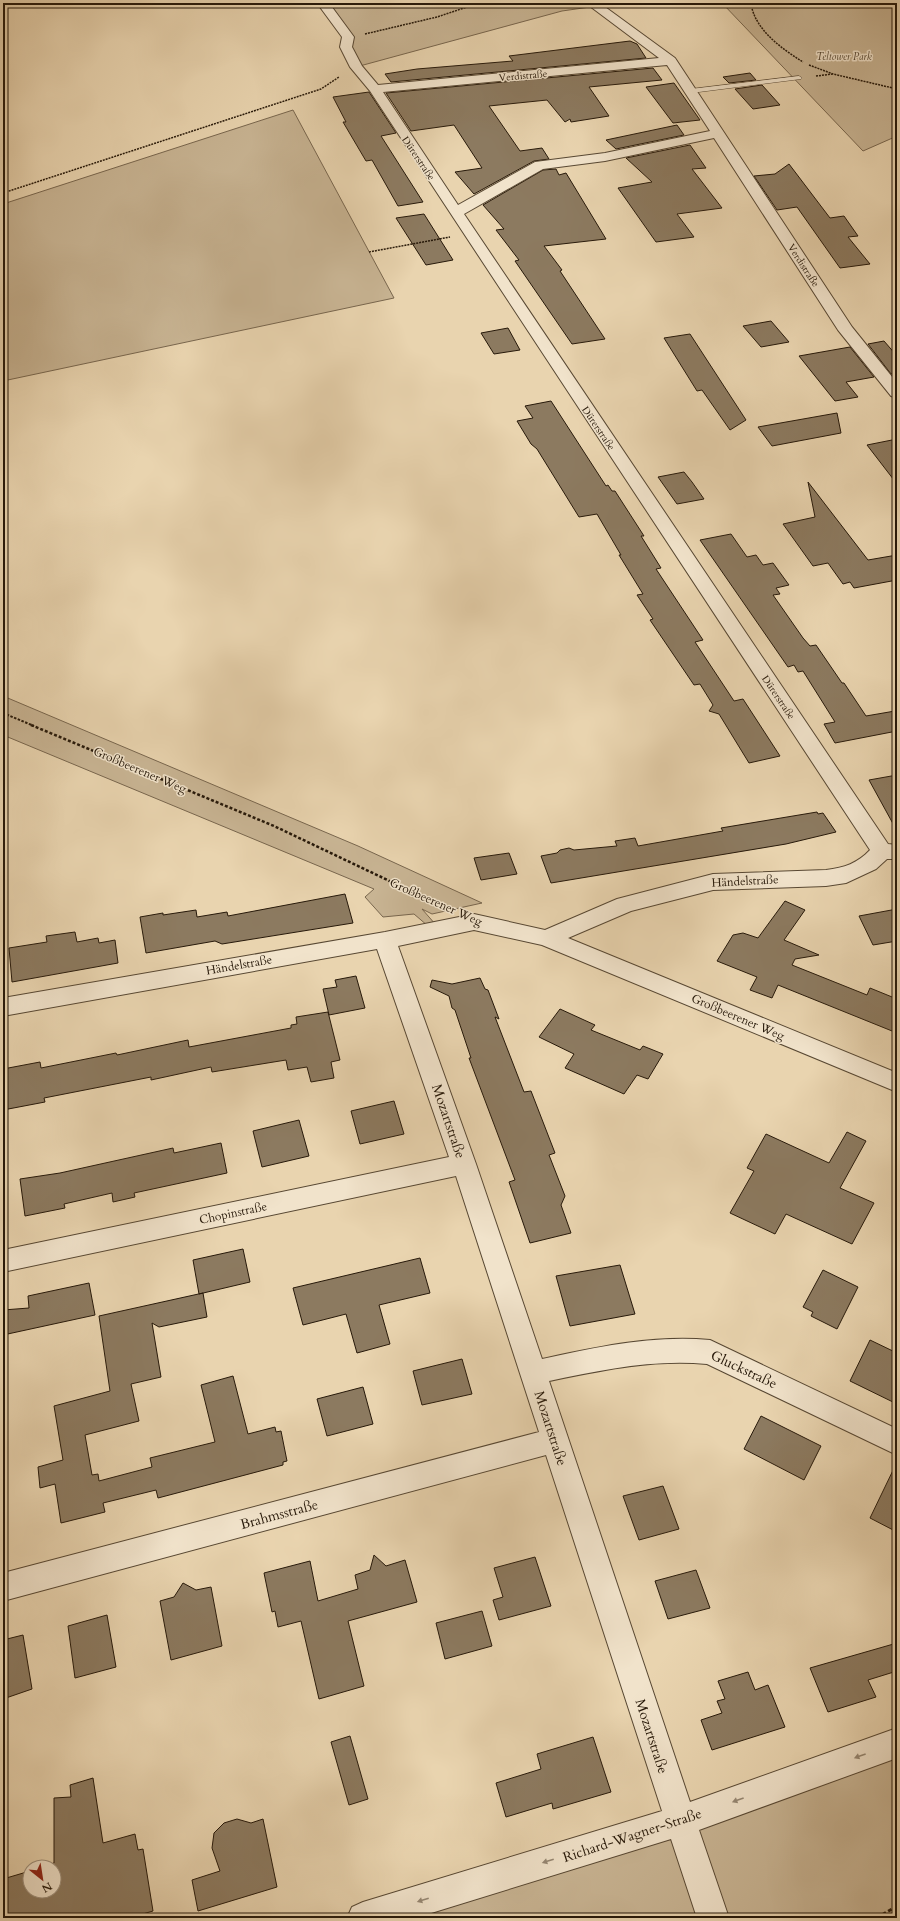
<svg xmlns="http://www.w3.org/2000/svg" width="900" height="1921" font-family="Cardo,serif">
<rect width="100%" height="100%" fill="#e9d4af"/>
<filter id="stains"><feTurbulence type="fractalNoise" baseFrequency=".005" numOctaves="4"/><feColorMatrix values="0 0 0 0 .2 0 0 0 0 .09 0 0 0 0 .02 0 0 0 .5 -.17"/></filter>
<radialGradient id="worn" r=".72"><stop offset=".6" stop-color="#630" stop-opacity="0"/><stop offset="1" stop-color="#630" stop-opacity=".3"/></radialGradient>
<path fill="#c8b493" stroke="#78664e" d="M323,3H618L562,11L356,67L348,37Z
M722,3H897V136L863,151Z
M293,110L394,298L3,381V204Z
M3,696L358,846L482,903L432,914L422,909L436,925L428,926L414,914L383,917L365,897L374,889L3,735Z
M897,1743V1918H363Z"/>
<path fill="#8c7a60" stroke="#27190a" d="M630,41L637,44L646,58L391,82L385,74L417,69L513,61L509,56Z
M653,68L662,80L589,87L609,116L571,122L570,119L565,122L547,100L489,106L520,151L542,148L549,159L534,161L474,194L455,172L482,168L454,125L411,131L386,93Z
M750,73L756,80L729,83L723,77Z
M674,83L700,120L673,123L646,87Z
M762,85L780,105L753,109L735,89Z
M369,92L396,133L381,136L423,202L398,206L372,160L366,161L343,122H346L333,97Z
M677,125L684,135L616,149L606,140Z
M690,145L706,168L692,169L722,208L677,214L694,237L656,242L618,188L652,182L626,158Z
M789,164L830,218L844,216L858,236L848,237L870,264L840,268L797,207L777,210L754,176L775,174Z
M556,169L559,175L566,173L606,239L544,246L562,270L560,271L605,339L572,344L515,261L519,260L496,230L504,229L483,205L543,170Z
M424,214L453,260L426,265L396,218Z
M771,321L789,342L761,347L743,326Z
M508,328L520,350L494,354L481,333Z
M690,334L746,420L730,430L702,390L697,391L664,338Z
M884,341L897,356V373L891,374L868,344Z
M850,347L874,377L846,382L858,397L835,401L799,356Z
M551,401L606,486L608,485L612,491H615L644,536H641L661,568L656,569L703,640L695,642L734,701L743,699L780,756L749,763L719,714L709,711L713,705L700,684L694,685L650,620L653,619L637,595L643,594L619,555H621L597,514L579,517L537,449L531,444L517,421L533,418L525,406Z
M837,413L841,433L772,446L758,427Z
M897,439V484L867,445Z
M684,472L692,482L704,499L677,504L658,477Z
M808,482L868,560L897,555V580L854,588L850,582L843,584L828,563L813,566L783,524L815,517Z
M731,534L747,557L756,555L763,565L773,563L789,585L776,588L780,594L773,595L803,638L810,646L816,645L842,683H844L866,716L895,711L897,731L835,743L824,724L835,722L803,671L798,672L794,665L788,667L700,540Z
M897,775V831L869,780Z
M817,812L818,814L823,813L836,832L786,844L551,883L541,856L557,853L560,850L569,848L574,850L617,846L615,841L635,838L638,846L723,831L721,828Z
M509,853L517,874L481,880L474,858Z
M345,894L353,923L222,944L215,941L146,953L140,917L163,913V915L196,910L197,917L227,912L228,916Z
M785,901L805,910L784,940L819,955L795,959L792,965L867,995L870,988L897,999V1033L778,985L772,998L750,990L757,977L717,961L733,935L743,933L758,938Z
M897,909V941L873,945L859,916Z
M75,932L77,942L98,938L99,943L115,940L118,963L12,982L9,948L47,942L46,936Z
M356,976L365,1008L329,1015L323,989L337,987L335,980Z
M480,978L485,989L488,990L499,1019L495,1017L524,1092L531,1091L555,1153L549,1155L565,1196L561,1205L571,1233L530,1243L509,1182L515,1180L469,1058H471L455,1010L452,1008L449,996L430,987L432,980L452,984Z
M560,1009L595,1025L591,1030L640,1050L643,1046L663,1054L648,1079L637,1075L624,1094L565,1068L574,1054L539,1037Z
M328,1012L340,1060L331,1062L334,1078L311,1082L307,1067L288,1070L286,1060L212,1072L211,1067L151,1080V1077L44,1098L45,1102L3,1110V1069L40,1062L41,1068L116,1053L117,1055L188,1040L189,1047L291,1028V1025L297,1024L296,1017Z
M394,1101L404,1134L360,1144L351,1111Z
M299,1120L309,1156L262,1167L253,1131Z
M847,1132L866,1141L840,1188L874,1203L852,1244L786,1214L775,1234L730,1213L754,1171L747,1168L766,1134L829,1163Z
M221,1143L227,1173L134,1193L135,1197L113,1202L112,1193L64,1204L65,1208L25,1216L20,1179L60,1173L173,1148L174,1153Z
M243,1249L250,1282L199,1294L193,1260Z
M420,1258L430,1293L379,1305L390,1344L357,1353L346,1314L303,1325L293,1288Z
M620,1265L635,1314L570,1326L556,1276Z
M823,1270L858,1287L837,1329L811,1316L813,1312L803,1307Z
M89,1283L95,1315L3,1335V1310L29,1308L28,1296Z
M203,1293L207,1317L159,1327L152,1323L161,1377L131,1384L139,1421L85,1435L92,1475L98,1474L99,1481L152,1467L150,1458L215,1442L201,1385L233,1376L248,1434L275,1427L276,1432L281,1431L287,1461L283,1462V1465L158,1498L156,1490L103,1503L105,1512L61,1523L55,1484L40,1488L38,1467L63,1460L54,1406L110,1391L99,1316Z
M870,1340L897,1353V1404L850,1381Z
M462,1359L472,1394L422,1405L413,1371Z
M363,1387L373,1424L327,1436L317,1399Z
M761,1416L821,1446L804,1480L744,1449Z
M897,1462V1532L870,1518Z
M663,1486L679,1529L639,1540L623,1496Z
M374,1555L386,1566L405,1560L417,1602L348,1621L364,1686L319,1699L301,1621L278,1627L275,1611L272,1612L264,1573L310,1561L318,1601L358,1589L355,1575L370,1570Z
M535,1557L551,1606L499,1620L493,1600L503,1597L494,1568Z
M696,1570L710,1608L668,1619L655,1581Z
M183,1583L196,1590L211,1587L222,1646L171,1660L160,1601L174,1597Z
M482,1611L492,1646L445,1659L436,1623Z
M107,1615L116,1667L75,1678L68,1626Z
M23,1635L32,1689L3,1699V1640Z
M897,1643V1671L868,1680L876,1697L828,1712L810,1668Z
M748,1672L755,1690L768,1685L785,1727L712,1750L701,1720L722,1713L717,1701L725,1699L718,1681Z
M350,1736L368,1799L349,1805L331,1742Z
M593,1737L611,1792L553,1809L552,1803L506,1817L496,1783L541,1769L537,1754Z
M93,1778L103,1843L135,1834L138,1850L143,1849L153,1911L129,1918H3V1879L30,1871V1891H54V1867H42L54,1863V1798L71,1797L70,1785Z
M237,1819L251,1823L263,1819L277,1887L198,1911L192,1880L220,1871L212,1848L214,1833L224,1823Z"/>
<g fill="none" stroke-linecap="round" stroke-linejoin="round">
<g stroke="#584833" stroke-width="1">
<path id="lane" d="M799,76L802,78L801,79L691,93L688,91L691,89Z"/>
</g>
<g stroke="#584833" stroke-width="2">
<path id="street" d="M317,3H329L354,37L352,47L362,66L378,85L659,58L591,7L593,4H601L675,58L852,327L897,383V398L891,396L838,330L714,138L605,161L543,169L464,214L888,844L897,845V859H887L876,869L846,883L826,886L713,890L631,911L568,938L897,1073V1092L542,945L474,930L398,946L476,1164L542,1359C598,1347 652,1335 710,1340L897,1429V1455L707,1364C653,1359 602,1370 549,1381L690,1802L897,1728V1758L699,1830L729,1918H697L671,1839L415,1918H347L352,1907L363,1902L662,1811L546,1455L3,1601V1573L539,1432L456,1176L3,1272V1250L449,1157L377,949L3,1016V998L385,932L474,914L545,930L617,899L713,874L826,870C844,868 858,863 870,850L370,91L350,67L340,47L342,37ZM667,65L710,131L605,153L535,162L458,205L383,92Z"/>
</g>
<path stroke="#27190a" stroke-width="1.5" stroke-dasharray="2 1" stroke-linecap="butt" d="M751,3C754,29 782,49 803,62
M365,34L437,17L479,3
M809,65L833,74L897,89
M816,76L833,74
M3,193L321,89L339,77
M369,252L450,237"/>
<path stroke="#27190a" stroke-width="2" stroke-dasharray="2.5 1.5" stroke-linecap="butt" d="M3,713L34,726"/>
<path stroke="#27190a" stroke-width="2.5" stroke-dasharray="3 2" stroke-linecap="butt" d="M31,725L274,826L440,905"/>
<path stroke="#27190a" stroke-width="3" stroke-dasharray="4 2.5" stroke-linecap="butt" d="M877,1918L897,1906"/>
<use href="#lane" fill="#f1e3cb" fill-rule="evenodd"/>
<use href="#street" fill="#f1e3cb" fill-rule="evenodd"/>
</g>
<defs><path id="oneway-solid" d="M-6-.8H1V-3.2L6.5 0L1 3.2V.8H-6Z"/></defs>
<g fill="#968874">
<use href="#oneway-solid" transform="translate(860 1756) rotate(160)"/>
<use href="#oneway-solid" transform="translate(738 1800) rotate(160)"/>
<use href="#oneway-solid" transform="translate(548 1861) rotate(163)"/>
<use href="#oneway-solid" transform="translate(423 1900) rotate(163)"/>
</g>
<g text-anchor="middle" stroke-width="3" stroke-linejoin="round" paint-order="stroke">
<g font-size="10" font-style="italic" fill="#574833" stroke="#f1e3cb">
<text x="844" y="60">Teltower Park</text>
</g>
<g font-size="10" fill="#27190a" stroke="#f1e3cb">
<text transform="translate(523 75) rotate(-5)" y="4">Verdistraße</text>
<text transform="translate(419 158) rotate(56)" y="4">Dürerstraße</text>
<text transform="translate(804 265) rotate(57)" y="4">Verdistraße</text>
<text transform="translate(599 428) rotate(56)" y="4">Dürerstraße</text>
<text transform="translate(779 697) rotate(56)" y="4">Dürerstraße</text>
</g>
<g font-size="12" fill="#27190a" stroke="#f1e3cb">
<text transform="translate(140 770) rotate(23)" y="4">Großbeerener Weg</text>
<text transform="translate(745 881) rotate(-3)" y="4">Händelstraße</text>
<text transform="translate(436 902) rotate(24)" y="4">Großbeerener Weg</text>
<text transform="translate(239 965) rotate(-10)" y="4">Händelstraße</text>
<text transform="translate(738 1017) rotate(23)" y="4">Großbeerener Weg</text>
<text transform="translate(233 1213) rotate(-12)" y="4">Chopinstraße</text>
</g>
<g font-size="14" fill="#27190a" stroke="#f1e3cb">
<text transform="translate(449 1121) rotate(71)" y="5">Mozartstraße</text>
<text transform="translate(744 1369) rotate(25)" y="5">Gluckstraße</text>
<text transform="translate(551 1428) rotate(72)" y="5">Mozartstraße</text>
<text transform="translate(279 1514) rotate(-15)" y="5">Brahmsstraße</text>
<text transform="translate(652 1736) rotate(72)" y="5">Mozartstraße</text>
<text transform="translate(632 1835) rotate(-18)" y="5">Richard-Wagner-Straße</text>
</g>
</g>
<rect width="900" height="1921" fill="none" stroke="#e9d4af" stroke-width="16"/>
<rect x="4" y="4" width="892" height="1913" fill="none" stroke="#27190a" stroke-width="2"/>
<rect x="8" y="8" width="884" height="1905" fill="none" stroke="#27190a"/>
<g transform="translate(42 1879) rotate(150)"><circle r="19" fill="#f1e3cb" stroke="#a0927e"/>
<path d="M0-3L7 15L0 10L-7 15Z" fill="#8f2418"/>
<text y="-6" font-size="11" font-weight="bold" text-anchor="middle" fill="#27190a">N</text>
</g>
<rect width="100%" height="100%" filter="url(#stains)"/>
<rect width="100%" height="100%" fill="url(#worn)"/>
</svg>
